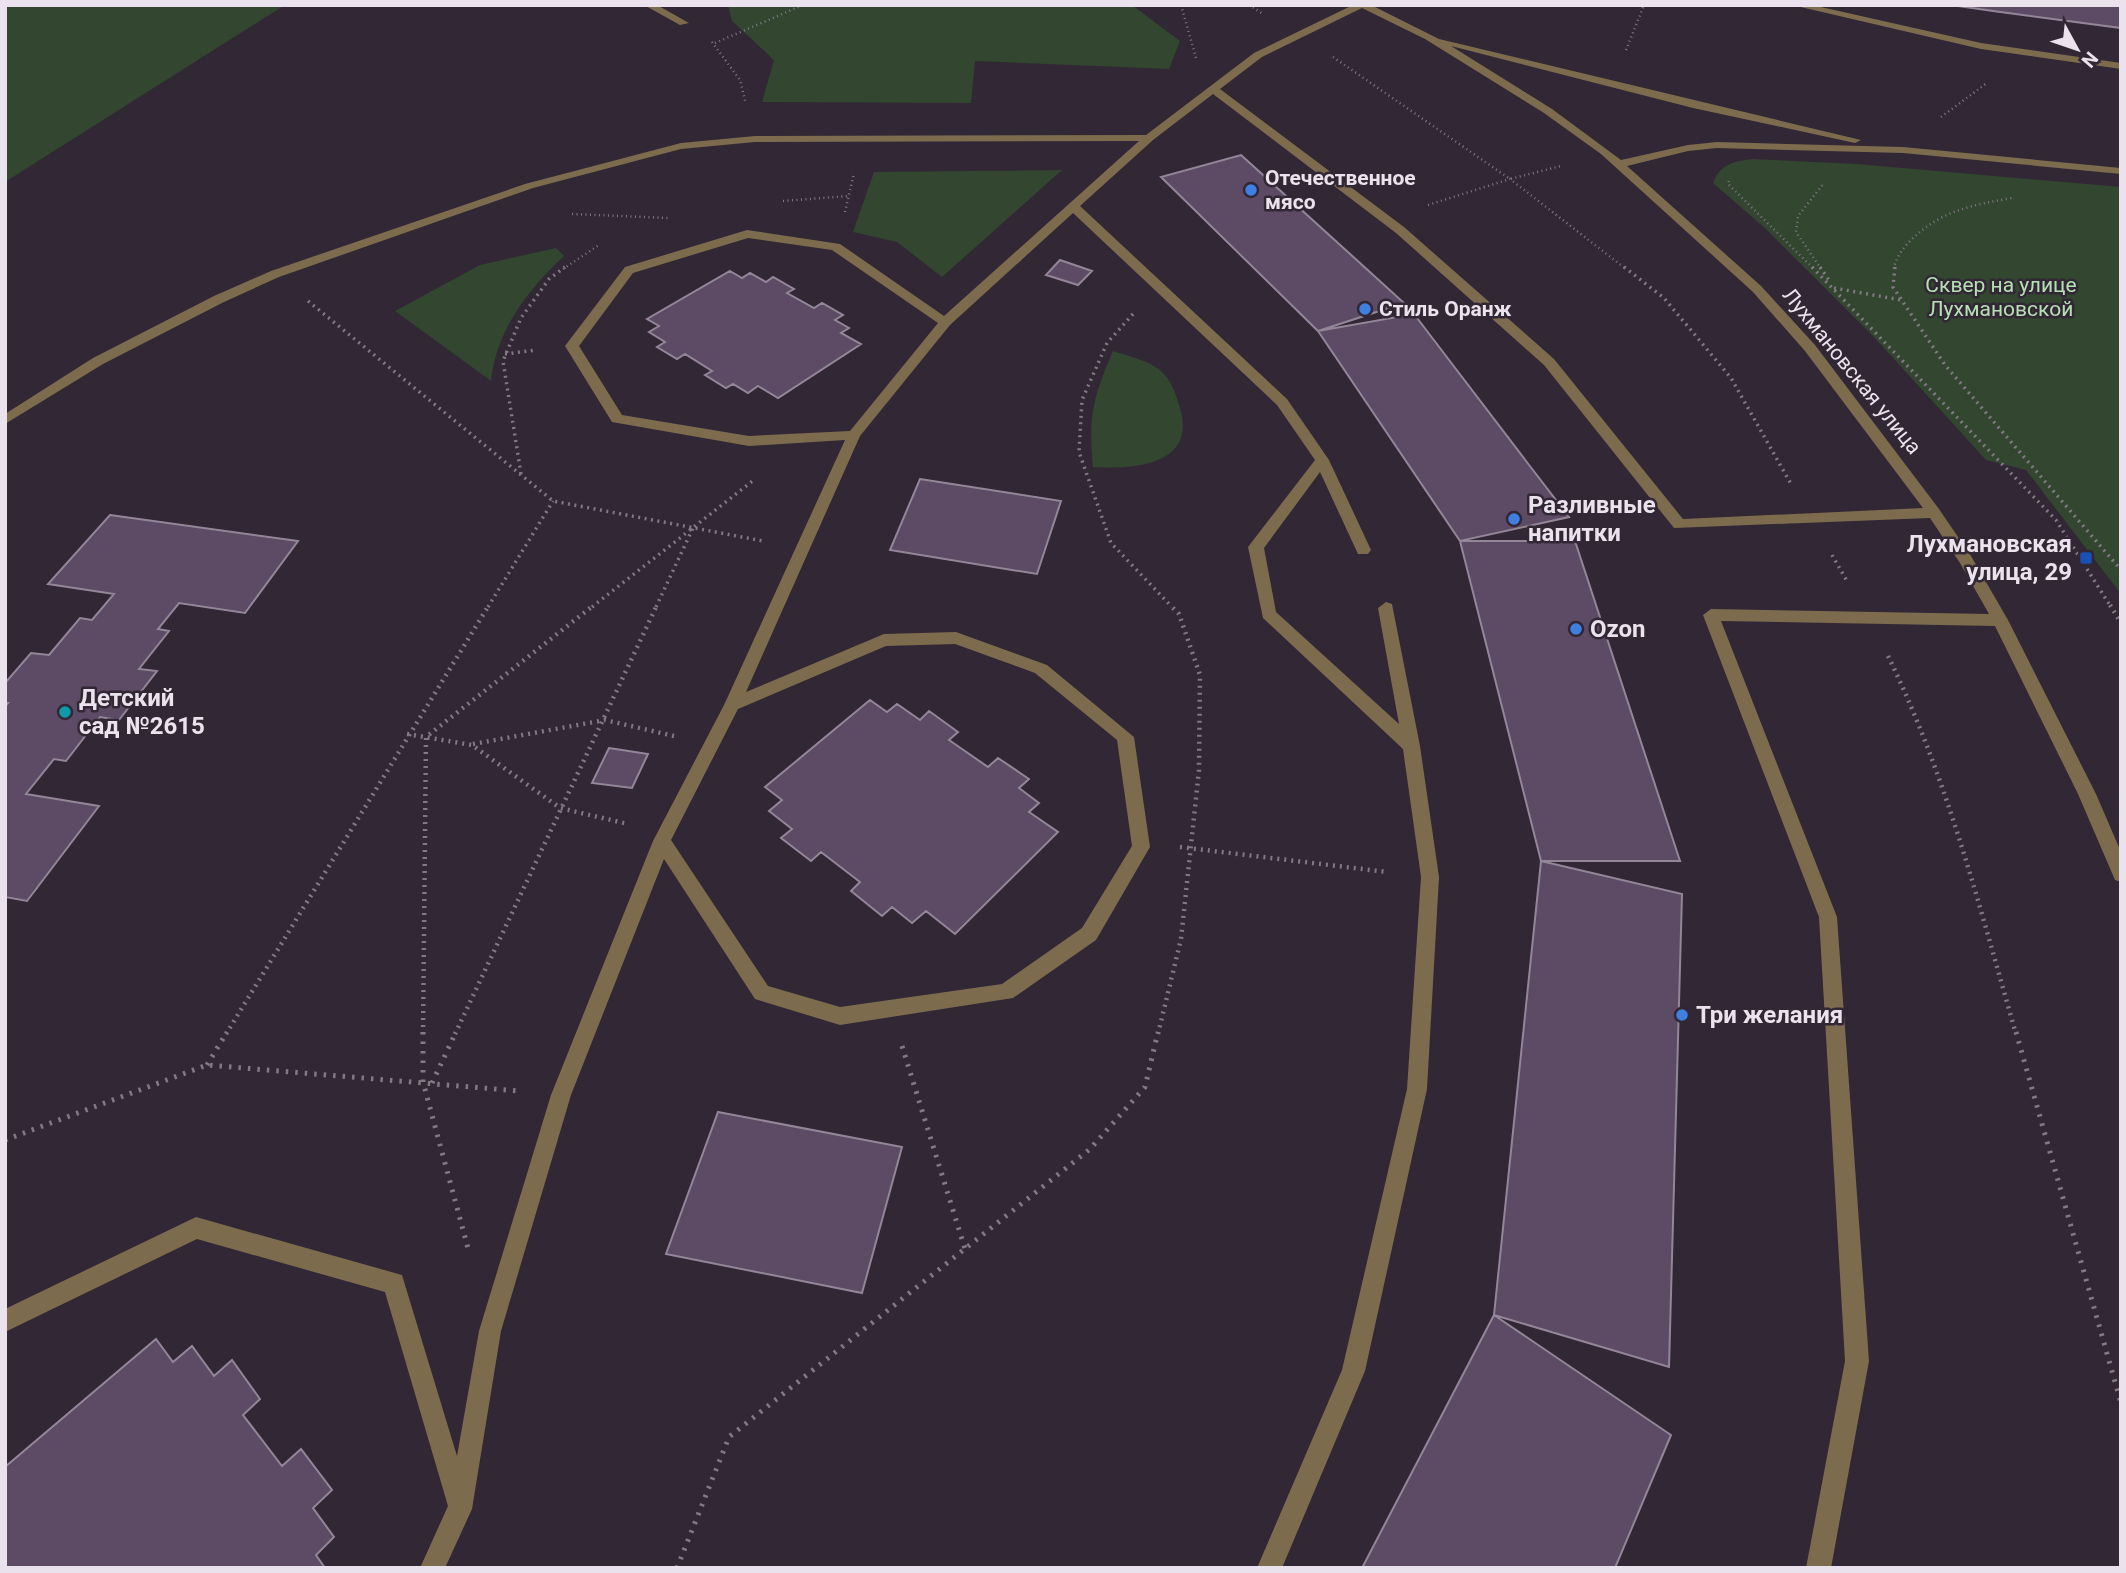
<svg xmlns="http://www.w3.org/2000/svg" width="2126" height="1573" font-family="Roboto,sans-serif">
<rect width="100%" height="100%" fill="#312735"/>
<path fill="#324630" d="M5,5H285L5,182Z
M728,5H1132L1180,41L1169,69L975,61L971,103L762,102L774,60L732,21Z
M1752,159L1857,164L2121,187V594L2026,470L1986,460L1874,337L1767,230L1713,183C1721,163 1733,162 1752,159Z
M1062,170L942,277L897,242L853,232L874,172Z
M556,248L564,256C527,291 497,329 491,381L395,311L480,265Z
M1113,351C1128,356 1151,361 1162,372C1172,382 1175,392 1179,405C1199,464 1137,470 1093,467C1088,417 1093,397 1113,351Z"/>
<path fill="#5d4a64" stroke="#938698" stroke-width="2" d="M1951,5H2121V28L1993,11Z
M1241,155L1360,263L1404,303L1318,331L1161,177Z
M1060,260L1092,271L1078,285L1046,275Z
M730,271L742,278L750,273L766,282L773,277L794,289L787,293L814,308L822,303L843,315L835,320L849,328L841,333L861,344L778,398L758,386L748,393L733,384L726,388L705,375L712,371L685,354L677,359L657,347L665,342L649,332L659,326L647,319Z
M1414,314L1526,461L1569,517L1460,541L1318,331Z
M920,479L1061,501L1037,574L890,550Z
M110,515L298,541L245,613L179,603L158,629L169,631L139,669L157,671L119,720L100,717L66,761L54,759L26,794L99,806L27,901L5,897V707L8,703H5V683L31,653L49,655L80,618L92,620L114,594L48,584Z
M1460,541H1575L1680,861H1541Z
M870,700L887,712L897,704L920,720L929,711L958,732L949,740L988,767L998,758L1029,779L1019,788L1039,803L1029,812L1058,832L955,934L926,911L912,923L892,907L882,916L851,891L860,882L821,852L811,861L781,838L792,829L769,811L782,800L765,787Z
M609,748L648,754L632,788L592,783Z
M1541,861L1682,894L1669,1367L1494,1315Z
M718,1112L902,1147L862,1293L666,1254Z
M1494,1315L1671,1435L1615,1568H1362Z
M156,1339L173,1362L192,1346L214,1376L232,1360L260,1399L243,1415L282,1466L301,1449L332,1490L313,1508L334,1537L316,1555L325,1568H5V1467Z"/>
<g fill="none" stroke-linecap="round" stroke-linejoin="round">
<path stroke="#827985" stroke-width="2.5" stroke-dasharray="1 3.5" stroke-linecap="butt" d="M1181,5L1196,58
M1249,5L1263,14
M712,42L740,80L746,104
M715,43L803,5
M1626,50L1644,5
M1333,57L1510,179L1561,166
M1941,117L1987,83
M1729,181L1728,184L1814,269
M783,201L849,196
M1428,205L1510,179L1626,269
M845,212L854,173
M572,214L668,218
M563,269L599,245
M1821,269L1796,232L1798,216L1824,183
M1894,269C1895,258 1904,247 1911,240C1940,211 1972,205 2012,198"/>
<path stroke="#827985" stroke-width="3.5" stroke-dasharray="2 4.5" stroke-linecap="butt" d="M1624,267L1664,298L1731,378L1791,484
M1812,267L2056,520L2111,607
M1820,267L1829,280
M1895,267L1893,287L1945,365L2121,570
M1834,288L1901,300
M308,301L553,501L763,541
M1133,314L1107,343L1082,400L1079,452L1111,543L1172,607
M505,354L536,350
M521,474L503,361L521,318L549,279L565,267
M1832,555L1847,581
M488,607L553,501
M592,607L755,479
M656,607L693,528"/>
<path stroke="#827985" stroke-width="4.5" stroke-dasharray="2 5" stroke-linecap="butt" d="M2110,605L2121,623
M1888,656C1947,777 1979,905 2016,1034
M407,734L472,745L560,808L628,824
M473,744L605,720L674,736
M1180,847L1387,872
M226,1034L489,605
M423,1034L426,737L594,605
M455,1034L657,605
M1158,1034L1181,939L1199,770L1200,675L1179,614L1170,605"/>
<path stroke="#827985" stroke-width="5" stroke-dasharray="2.5 7" stroke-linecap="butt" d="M423,1032V1082L469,1252
M2016,1032L2121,1403
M902,1046L965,1249
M207,1065L227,1032
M432,1083L456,1032
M5,1140L207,1065L519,1091
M677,1568L729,1437L1090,1149L1145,1087L1158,1032"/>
<path fill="#7d6b4d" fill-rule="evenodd" d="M644,5H657L689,23L680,25Z
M1353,5H1371L1439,39L1861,140L1855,143L1693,108L1451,46L1552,109L1621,160L1688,145L1717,142L1903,147L2121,168V174L1903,153L1717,148L1688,151L1627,166L1761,286L1815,345L1939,509L1971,556L2008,620L2096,794L2121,852V882L2115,880L2078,794L1995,626L1721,621L1837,917L1869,1361L1831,1568H1806L1845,1361L1819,917L1703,615L1711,609L1989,614L1960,563L1930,518L1674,528L1544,365L1396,233L1213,94L1153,140L1080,206L1287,399L1329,460L1371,550L1368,554H1358L1320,472L1264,548L1276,612L1399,724L1378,608L1386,602L1392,604L1420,746L1439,877L1427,1089L1365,1371L1282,1568H1257L1342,1370L1407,1089L1421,877L1403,749L1263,618L1248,547L1315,460L1277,405L1073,213L950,325L860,436L746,692L884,634L956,632L1047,665L1134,737L1150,847L1096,940L1013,998L840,1025L755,999L664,859L571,1095L501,1331L472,1509L445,1568H420L448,1506L385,1292L197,1239L5,1332V1309L196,1217L402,1275L457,1456L479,1331L551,1095L653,841L724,705L845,440L749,446L612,422L565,346L625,267L747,230L840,244L944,316L1139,141L755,142L681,149L533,188L279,277L224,302L103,364L5,424V414L93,358L214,296L271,271L525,184L681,143L755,136L1146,135L1254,53ZM1362,8L1425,39L1544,113L1601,154L1753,292L1805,351L1923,508L1683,519L1554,359L1404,227L1220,89L1262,57ZM748,238L832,250L938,323L850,431L749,436L622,415L579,346L633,273ZM955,644L1035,673L1117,740L1132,846L1082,928L1002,984L840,1007L768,986L671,840L738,709L886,646Z
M1792,5H1812L1981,43L2121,63V69L1981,49Z"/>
</g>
<g fill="#3f7fe0" stroke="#312735" stroke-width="2.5">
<circle cx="1251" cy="190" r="7"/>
<circle cx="1365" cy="309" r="7"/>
<circle cx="1514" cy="519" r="7"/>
<circle cx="1576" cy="629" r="7"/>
<circle cx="1682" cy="1015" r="7"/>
</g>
<rect fill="#1a4fb4" stroke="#312735" stroke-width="2.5" x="2079" y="551" width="14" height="14" rx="3.5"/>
<circle fill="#0f9aa8" stroke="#312735" stroke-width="2.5" cx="65" cy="712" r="7"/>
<g text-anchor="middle" stroke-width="5" stroke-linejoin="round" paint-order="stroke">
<g font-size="21" font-weight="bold" fill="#eae3ed" stroke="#312735" text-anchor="start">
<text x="1265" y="185">Отечественное<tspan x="1265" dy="24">мясо</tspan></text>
<text x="1379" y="316">Стиль Оранж</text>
</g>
<g font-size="21" fill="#b5e1b2" stroke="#312735">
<text x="2001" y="292">Сквер на улице<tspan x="2001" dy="24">Лухмановской</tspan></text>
</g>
<g font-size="21" fill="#eae3ed" stroke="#312735">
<text transform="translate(1852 371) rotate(51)" y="7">Лухмановская улица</text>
</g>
<g font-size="24" font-weight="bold" fill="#eae3ed" stroke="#312735" text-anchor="start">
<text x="1528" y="513">Разливные<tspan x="1528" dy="28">напитки</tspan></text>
<text x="2072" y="552" text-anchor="end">Лухмановская<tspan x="2072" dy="28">улица, 29</tspan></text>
<text x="1590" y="637">Ozon</text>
<text x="79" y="706">Детский<tspan x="79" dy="28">сад №2615</tspan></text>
<text x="1696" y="1023">Три желания</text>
</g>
</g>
<rect width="2126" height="1573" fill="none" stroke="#eae3ed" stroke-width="14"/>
<g transform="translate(2077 49) rotate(130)" stroke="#312735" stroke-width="5" paint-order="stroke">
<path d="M0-5L12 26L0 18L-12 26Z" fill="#eae3ed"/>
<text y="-10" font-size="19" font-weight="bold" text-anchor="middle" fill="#eae3ed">N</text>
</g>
</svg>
